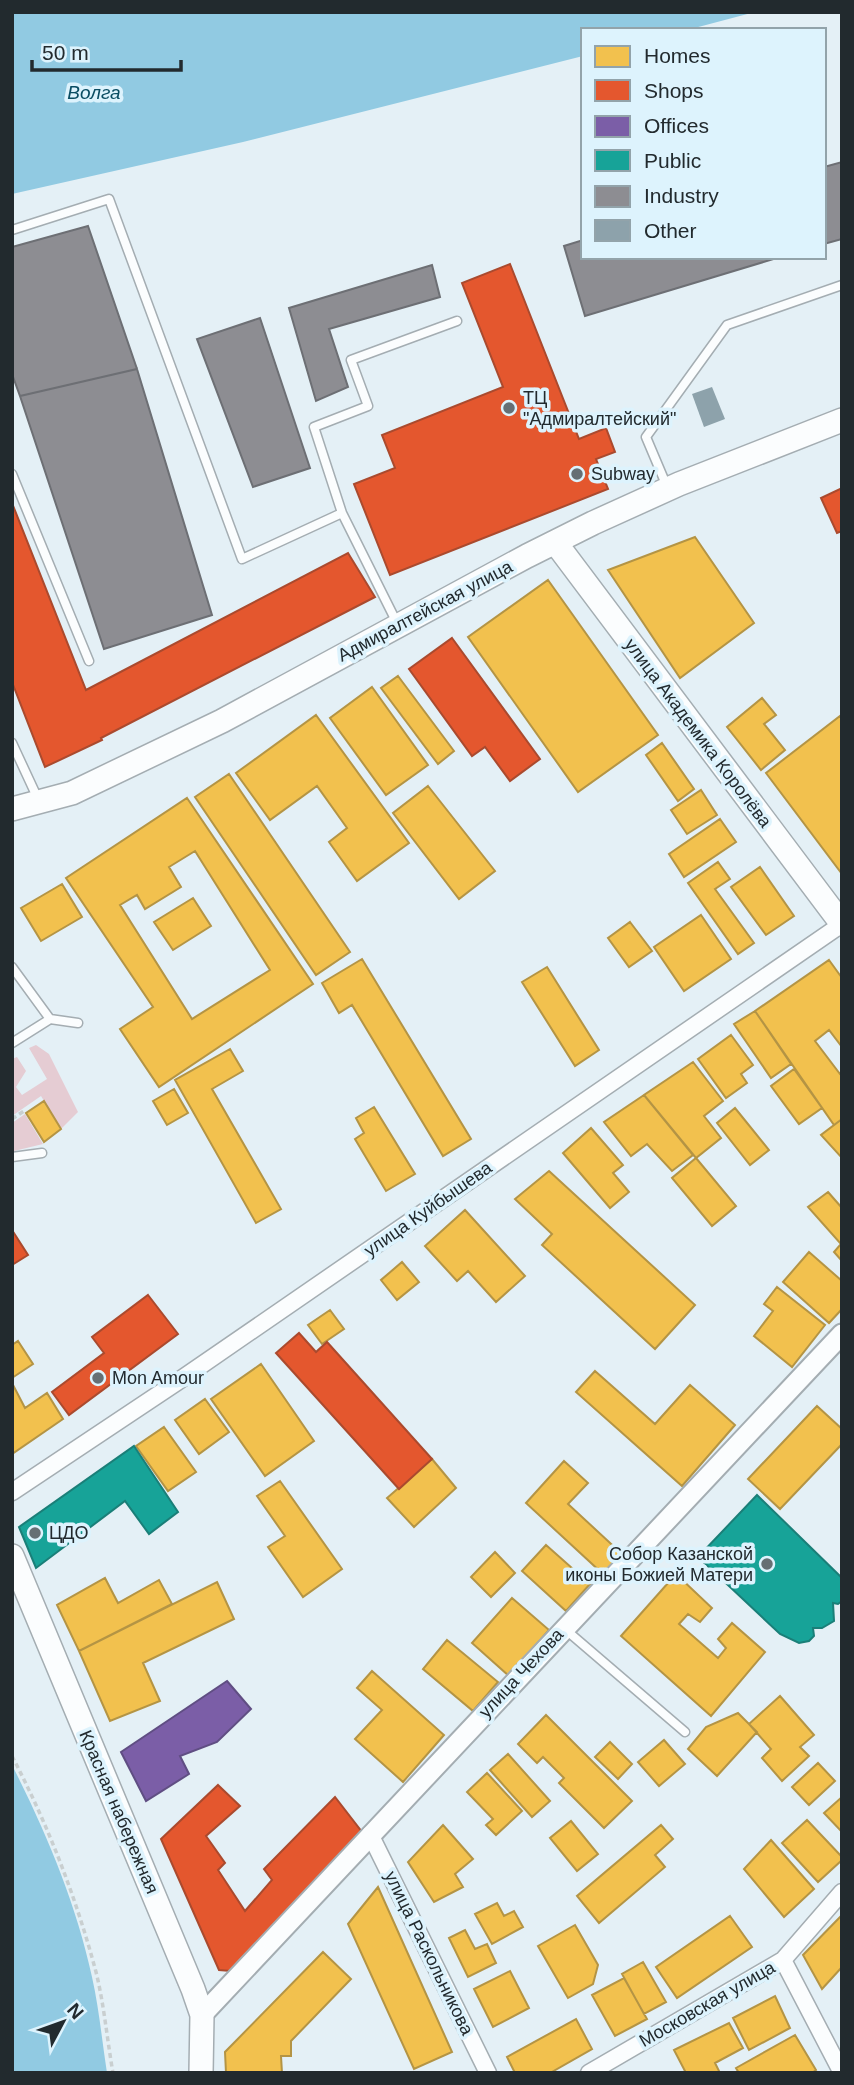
<svg xmlns="http://www.w3.org/2000/svg" width="854" height="2085" font-family="Arial,sans-serif">
<rect width="100%" height="100%" fill="#e4f0f6"/>
<path fill="#e5ccd3" d="M36,1045L49,1054L78,1112L61,1129L41,1096L12,1116V1059L17,1057L26,1071L16,1087L22,1095L47,1079L29,1048Z
M25,1114L43,1144L14,1151L12,1123Z"/>
<path fill="#91cae2" d="M12,12H755L687,30H583V56L243,142L12,194Z
M12,1765C46,1832 76,1903 92,1977C99,2008 102,2041 107,2073H12Z"/>
<path fill="#f2c14e" stroke="#b49444" stroke-width="2" fill-rule="evenodd" d="M695,537L754,623L680,678L608,570Z
M548,580L658,735L578,792L468,637Z
M398,676L454,751L438,764L381,688Z
M372,687L428,765L386,795L330,718Z
M762,698L776,715L764,724L785,750L761,770L727,727Z
M316,715L409,843L357,881L329,842L347,828L317,786L270,820L236,773Z
M840,716L842,719V874L766,773Z
M662,743L694,789L678,801L646,755Z
M229,774L350,952L316,975L195,797Z
M428,786L495,871L459,899L393,813Z
M701,790L717,815L687,834L671,810Z
M187,798L313,984L159,1087L120,1029L153,1007L66,878ZM195,851L270,970L192,1019L120,905L137,895L145,909L181,887L169,867Z
M720,819L736,842L684,877L669,854Z
M718,862L730,879L715,889L754,943L738,954L688,883Z
M760,867L794,916L766,935L731,887Z
M62,884L82,917L41,941L21,908Z
M193,898L211,926L173,950L154,922Z
M701,915L731,959L684,991L654,947Z
M630,922L652,951L629,967L608,938Z
M362,959L471,1139L443,1156L352,1005L339,1013L322,983Z
M829,960L842,978V1047L829,1030L815,1041L840,1074L842,1073V1119L834,1125L755,1011Z
M547,967L599,1050L575,1066L522,982Z
M755,1011L791,1064L771,1078L734,1024Z
M731,1035L753,1065L741,1074L747,1083L726,1098L698,1059Z
M230,1049L243,1071L212,1089L281,1209L256,1223L175,1080Z
M693,1062L723,1101L704,1116L721,1138L696,1158L644,1095Z
M794,1069L822,1108L799,1124L771,1086Z
M174,1089L188,1113L167,1125L153,1101Z
M644,1095L693,1155L672,1171L647,1144L631,1156L604,1122Z
M44,1101L61,1129L44,1142L26,1113Z
M374,1107L415,1174L386,1191L355,1139L364,1133L356,1118Z
M735,1108L769,1150L750,1165L717,1123Z
M842,1119V1158L821,1135Z
M591,1128L623,1165L613,1173L629,1192L610,1208L563,1153Z
M696,1158L736,1206L712,1226L672,1178Z
M549,1171L695,1305L655,1349L542,1245L552,1234L515,1199Z
M828,1192L842,1208V1261L834,1252L841,1244L808,1207Z
M465,1210L525,1276L496,1302L468,1271L457,1281L425,1246Z
M809,1252L842,1281V1309L829,1323L783,1282Z
M402,1262L419,1282L397,1300L381,1280Z
M777,1287L825,1325L792,1367L754,1336L773,1311L764,1304Z
M330,1310L344,1329L322,1344L308,1325Z
M18,1341L33,1364L12,1378V1345Z
M261,1364L314,1441L265,1476L211,1399Z
M595,1371L655,1424L690,1385L735,1425L682,1486L576,1392Z
M12,1383L25,1408L47,1393L63,1419L12,1454Z
M205,1399L229,1432L199,1454L175,1420Z
M817,1406L842,1429V1444L780,1509L748,1479Z
M164,1427L196,1472L168,1491L136,1446Z
M432,1459L456,1488L414,1527L387,1498Z
M564,1461L588,1483L568,1504L622,1554L603,1574L526,1503Z
M280,1481L342,1569L303,1597L268,1547L285,1536L257,1496Z
M546,1545L590,1584L566,1611L522,1571Z
M495,1552L515,1573L491,1597L471,1577Z
M676,1574L712,1608L700,1622L688,1614L679,1624L718,1658L726,1648L718,1639L732,1623L765,1652L711,1716L621,1636Z
M105,1578L118,1603L159,1580L172,1604L79,1651L57,1605Z
M217,1582L234,1619L143,1663L160,1701L110,1721L79,1651Z
M512,1598L549,1630L509,1676L472,1643Z
M447,1640L498,1682L473,1711L423,1669Z
M372,1671L444,1735L403,1782L355,1739L382,1710L357,1688Z
M780,1696L814,1735L800,1747L809,1756L782,1781L762,1758L771,1749L749,1724Z
M738,1713L757,1732L717,1776L688,1749L706,1727Z
M546,1715L632,1801L604,1828L559,1783L564,1778L543,1757L537,1763L518,1744Z
M664,1740L685,1764L659,1786L638,1762Z
M610,1742L632,1764L618,1779L595,1757Z
M508,1754L550,1801L532,1817L490,1770Z
M818,1763L835,1781L809,1805L792,1787Z
M487,1773L522,1811L496,1835L486,1825L493,1819L467,1792Z
M842,1797V1832L824,1813Z
M807,1820L842,1857V1860L818,1882L782,1843Z
M571,1821L598,1854L577,1871L550,1838Z
M443,1825L473,1859L455,1874L463,1887L434,1902L408,1862Z
M661,1825L673,1839L655,1855L665,1867L599,1923L577,1896Z
M771,1840L814,1889L784,1917L744,1869Z
M378,1887L452,2052L414,2069L348,1924Z
M497,1903L504,1916L514,1911L523,1927L492,1944L475,1914Z
M842,1915V1967L822,1989L803,1955Z
M730,1916L752,1947L677,1998L656,1967Z
M575,1925L598,1965L593,1984L568,1998L538,1946Z
M465,1930L475,1949L487,1944L496,1963L468,1977L449,1938Z
M323,1952L351,1979L291,2041V2056H281L282,2073H226L225,2052Z
M643,1962L666,2002L644,2014L622,1974Z
M510,1971L529,2008L493,2027L474,1989Z
M624,1978L647,2019L615,2036L592,1995Z
M775,1996L790,2028L749,2050L733,2018Z
M576,2019L592,2049L550,2073H515L507,2057Z
M729,2023L743,2048L715,2063L720,2073H686L674,2050Z
M795,2035L816,2070L812,2073H739L736,2068Z"/>
<path fill="#e4572e" stroke="#aa4a2e" stroke-width="2" d="M510,264L579,439L606,428L615,452L596,459L608,489L390,575L354,484L395,468L382,435L503,387L462,283Z
M842,488V531L837,533L821,498Z
M12,503L86,690L348,553L375,597L101,738L102,740L45,767L12,682Z
M452,638L540,759L510,781L485,747L472,756L409,669Z
M12,1230L28,1255L12,1265Z
M148,1295L178,1334L69,1415L52,1392L104,1353L92,1337Z
M299,1333L316,1352L327,1342L432,1459L399,1489L276,1353Z
M218,1785L240,1806L206,1836L225,1863L218,1870L245,1911L272,1880L264,1869L335,1797L362,1832L231,1971L219,1970L161,1839Z"/>
<path fill="#7b5ea7" stroke="#604e83" stroke-width="2" d="M227,1681L251,1709L217,1742L180,1756L189,1774L146,1801L121,1752Z"/>
<path fill="#17a398" stroke="#1a7f78" stroke-width="2" d="M134,1446L178,1512L149,1534L125,1501L36,1568L19,1527Z
M757,1495L842,1578V1601L838,1604L833,1603L834,1621L822,1628H813L814,1636L809,1641L799,1643L780,1634L698,1557Z"/>
<path fill="#8d8d92" stroke="#6d6f74" stroke-width="2" d="M842,162V239L824,244V167Z
M88,226L137,369L20,396L12,374V247Z
M583,240V257H780L585,316L564,246Z
M432,265L440,297L329,329L348,387L316,401L289,308Z
M260,318L310,468L253,487L197,339Z
M137,369L212,615L104,649L20,396Z"/>
<path fill="#8da2ab" d="M712,387L725,419L704,427L692,394Z"/>
<g fill="none" stroke-linecap="round" stroke-linejoin="round">
<g stroke="#a4adb2" stroke-width="11">
<path id="service" d="M12,230L109,199L242,559L342,513L397,623
M12,474L89,661
M668,489L646,437L727,325L842,285
M342,513L314,427L368,406L351,360L457,321
M12,743L38,799
M12,967L50,1019L78,1023
M12,1043L50,1019
M12,1157L42,1153
M566,1630L685,1732"/>
</g>
<g stroke="#a4adb2" stroke-width="19">
<path id="minor" d="M12,1492L177,1382L842,924
M370,1834L488,2073
M783,1960L842,2073
M589,2073L783,1960L842,1892"/>
</g>
<g stroke="#a4adb2" stroke-width="23">
<path id="tertiary" d="M202,2015L842,1334"/>
</g>
<g stroke="#a4adb2" stroke-width="26">
<path id="secondary" d="M555,542L842,924
M12,809L72,793L222,721L527,556L593,523L679,484L842,420
M12,1556L193,1989L202,2015L201,2073"/>
</g>
<path stroke="#c9cfd0" stroke-width="3.5" stroke-dasharray="5 3.5" stroke-linecap="butt" d="M12,1119L24,1111
M12,1756C48,1825 76,1897 96,1972C104,2004 107,2039 113,2073"/>
<use href="#service" stroke="#fbfdfe" stroke-width="8"/>
<use href="#minor" stroke="#fbfdfe" stroke-width="16"/>
<use href="#tertiary" stroke="#fbfdfe" stroke-width="19"/>
<use href="#secondary" stroke="#fbfdfe" stroke-width="23"/>
</g>
<g fill="#666f74" stroke="#ddf3fd" stroke-width="2.5">
<circle cx="509" cy="408" r="7"/>
<circle cx="577" cy="474" r="7"/>
<circle cx="98" cy="1378" r="7"/>
<circle cx="35" cy="1533" r="7"/>
<circle cx="767" cy="1564" r="7"/>
</g>
<g text-anchor="middle" stroke-width="7" stroke-linejoin="round" paint-order="stroke">
<g font-size="18" fill="#222a2e" stroke="#ddf3fd" text-anchor="start">
<text x="523" y="404">ТЦ<tspan x="523" dy="21">"Адмиралтейский"</tspan></text>
<text x="591" y="480">Subway</text>
<text x="112" y="1384">Mon Amour</text>
<text x="49" y="1539">ЦДО</text>
<text x="753" y="1560" text-anchor="end">Собор Казанской<tspan x="753" dy="21">иконы Божией Матери</tspan></text>
</g>
<g font-size="18" fill="#222a2e" stroke="#ddf3fd">
<text transform="translate(425 611) rotate(-28)" y="6">Адмиралтейская улица</text>
<text transform="translate(698 733) rotate(53)" y="6">улица Академика Королёва</text>
<text transform="translate(428 1209) rotate(-35)" y="6">улица Куйбышева</text>
<text transform="translate(521 1673) rotate(-47)" y="6">улица Чехова</text>
<text transform="translate(119 1812) rotate(67)" y="6">Красная набережная</text>
<text transform="translate(429 1953) rotate(64)" y="6">улица Раскольникова</text>
<text transform="translate(707 2004) rotate(-30)" y="6">Московская улица</text>
</g>
<g font-size="19" font-style="italic" fill="#0a4d63" stroke="#ddf3fd">
<text x="94" y="99">Волга</text>
</g>
</g>
<rect width="854" height="2085" fill="none" stroke="#222a2e" stroke-width="28"/>
<rect x="581" y="28" width="245" height="231" fill="#ddf3fd" stroke="#92a3aa" stroke-width="2"/>
<rect x="595" y="46" width="35" height="21" fill="#f2c14e" stroke="#92a3aa" stroke-width="2"/>
<text x="644" y="63" font-size="21" fill="#222a2e">Homes</text>
<rect x="595" y="80" width="35" height="21" fill="#e4572e" stroke="#92a3aa" stroke-width="2"/>
<text x="644" y="98" font-size="21" fill="#222a2e">Shops</text>
<rect x="595" y="116" width="35" height="21" fill="#7b5ea7" stroke="#92a3aa" stroke-width="2"/>
<text x="644" y="133" font-size="21" fill="#222a2e">Offices</text>
<rect x="595" y="150" width="35" height="21" fill="#17a398" stroke="#92a3aa" stroke-width="2"/>
<text x="644" y="168" font-size="21" fill="#222a2e">Public</text>
<rect x="595" y="186" width="35" height="21" fill="#8d8d92" stroke="#92a3aa" stroke-width="2"/>
<text x="644" y="203" font-size="21" fill="#222a2e">Industry</text>
<rect x="595" y="220" width="35" height="21" fill="#8da2ab" stroke="#92a3aa" stroke-width="2"/>
<text x="644" y="238" font-size="21" fill="#222a2e">Other</text>
<g transform="translate(63 2022) rotate(49)" stroke="#ddf3fd" stroke-width="5" paint-order="stroke">
<path d="M0-5L12 26L0 18L-12 26Z" fill="#222a2e"/>
<text y="-10" font-size="19" font-weight="bold" text-anchor="middle" fill="#222a2e">N</text>
</g>
<path d="M32 60v10h149v-10" fill="none" stroke="#222a2e" stroke-width="3.5"/>
<text x="42" y="60" font-size="21" fill="#222a2e" stroke="#ddf3fd" stroke-width="5" paint-order="stroke">50 m</text>
</svg>
